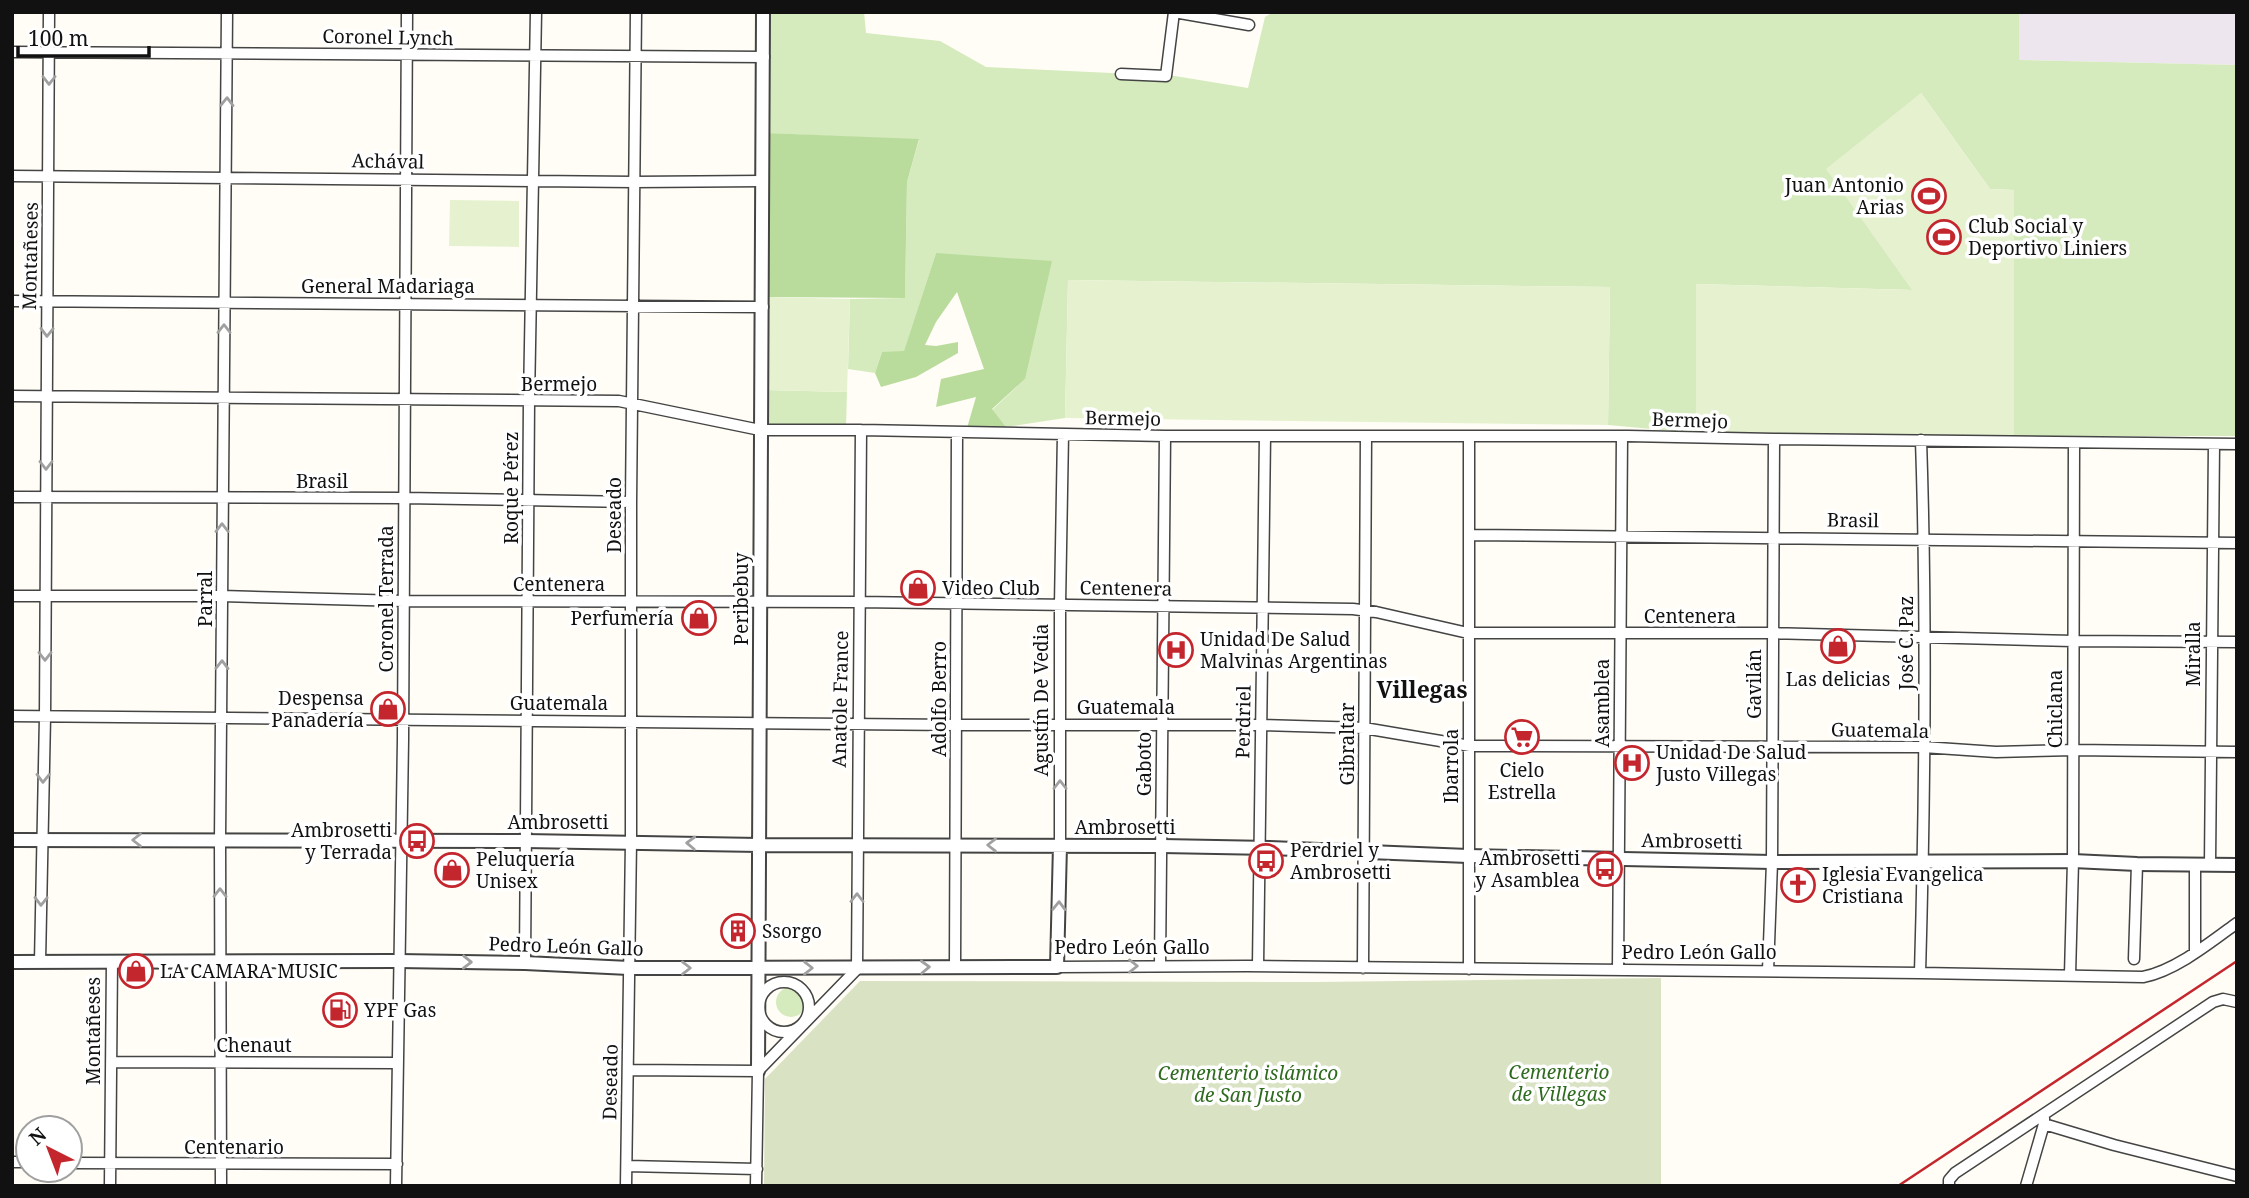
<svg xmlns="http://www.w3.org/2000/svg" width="2249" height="1198" font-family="'Noto Serif',serif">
<rect width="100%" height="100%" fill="#fffdf5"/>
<path fill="#eee6ef" d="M2019,12H2237V65L2018,60Z"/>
<path fill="#d5ebbd" d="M768,12H864L866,33L940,41L986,67L1175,76L1248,88L1265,17L1273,12H2019V60L2237,65V436H2014V190L1990,189L1921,93L1913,290L1696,284V433L1608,425L1610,287L1068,280L1065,418L1006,427L992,410L1025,379L936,253L904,352H882L875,373L848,369L850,299L905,298L907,182L919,140L766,133Z
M766,390L847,392L846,426L765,424Z
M776 1002a15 15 0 1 1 30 0a15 15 0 1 1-30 0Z"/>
<path fill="#b9dc9c" d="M766,133L919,139L907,182L905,298L769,297Z
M936,253L1052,261L1025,379L992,409L1006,427L967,428L976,397L936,407L941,379L984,369L957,292L936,322L925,345L936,346L958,342V353L916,377L881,387L875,373L882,352L904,351Z"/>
<path fill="#d9e3c4" d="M1661,978V1186H764L765,1079L860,981L1317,982Z"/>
<path fill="#e6f2cf" d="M1921,93L1990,189L2014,190V436L1696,433V284L1912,290L1826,169Z
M450,200L519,201V247L449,246Z
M1068,280L1610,287L1608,425L1065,418Z
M769,297L850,299L847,392L766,390Z"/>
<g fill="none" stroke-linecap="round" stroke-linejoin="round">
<g stroke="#444" stroke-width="13">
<path id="minor" d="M12,52L764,57
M1121,74L1166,76L1174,12L1249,25
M12,176L634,182L763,181
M12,301L763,307
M12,396L619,401L760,430H861L1165,436H1628L1774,439L2237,444
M1469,437V969
M12,497L404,498L631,502
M1469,535L2237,543
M12,596H222L403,601L859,602L1353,609L1376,612L1468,633H1771L2073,641L2237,642
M12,716L956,725H1261L1364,728L1470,746L1923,747L1996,752L2073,750L2237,752
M1060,845V605L1063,434
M2210,864L2214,444
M2195,951V865
M2134,959L2137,864
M40,962L45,717L49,12
M525,963L529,401L536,12
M955,966L957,432
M1160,966L1165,436
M1258,966L1265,436
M1057,967L1247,966L1920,973L2143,977C2175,971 2211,942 2237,923
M1363,968L1366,436
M1618,970L1622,436
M1768,971L1772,862L1774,439
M1920,973C1925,796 1927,618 1921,440
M2070,975L2073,861L2074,443
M759 1007a25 25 0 1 1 50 0a25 25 0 1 1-50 0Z
M111,1062L397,1063
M628,1070L758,1071
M758,1071L857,969L861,430
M2044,1124L2114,1145L2237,1176
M12,1162H28
M70,1163L397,1164
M627,1166L757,1169
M110,1186L112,961
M221,1186L220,840L227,12
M396,1186L403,740L407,12
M626,1186L631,841V502L636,12
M756,1186L758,1071
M1949,1186V1180L1955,1173L2213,1002L2223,999L2237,1002
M2026,1186L2044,1124V1118"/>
</g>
<g stroke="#444" stroke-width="16">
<path id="tertiary" d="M12,840L525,841L759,845L1162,846L1270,848L1468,856L1772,862L2073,861L2137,864L2237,865
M12,962L399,961L525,963L629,968L1057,967L1060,845
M758,1071L763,12"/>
</g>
<use href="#minor" stroke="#fff" stroke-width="10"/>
<use href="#tertiary" stroke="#fff" stroke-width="12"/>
<path stroke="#c4262e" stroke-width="2.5" d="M1898,1186L2237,961"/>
</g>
<defs><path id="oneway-chevron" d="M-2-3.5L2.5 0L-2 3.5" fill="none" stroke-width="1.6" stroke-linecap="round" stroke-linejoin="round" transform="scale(1.75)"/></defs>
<g stroke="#a0a0a0">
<use href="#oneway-chevron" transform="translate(49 80) rotate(90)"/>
<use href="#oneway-chevron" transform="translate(227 102) rotate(-89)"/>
<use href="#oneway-chevron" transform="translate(224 329) rotate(-90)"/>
<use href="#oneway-chevron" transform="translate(47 332) rotate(91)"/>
<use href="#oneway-chevron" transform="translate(46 465) rotate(90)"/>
<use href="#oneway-chevron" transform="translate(222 528) rotate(-90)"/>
<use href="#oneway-chevron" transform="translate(45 656) rotate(90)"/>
<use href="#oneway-chevron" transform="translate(222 665) rotate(-89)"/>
<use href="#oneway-chevron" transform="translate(43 778) rotate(91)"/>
<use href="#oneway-chevron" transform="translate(1060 785) rotate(-90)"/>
<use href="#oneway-chevron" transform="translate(137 840) rotate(180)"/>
<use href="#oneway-chevron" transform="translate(691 843) rotate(-178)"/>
<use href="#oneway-chevron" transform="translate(992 845) rotate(180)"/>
<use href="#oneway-chevron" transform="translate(220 893) rotate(-90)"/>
<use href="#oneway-chevron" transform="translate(857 898) rotate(-90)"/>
<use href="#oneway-chevron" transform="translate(41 901) rotate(91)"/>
<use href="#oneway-chevron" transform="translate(1059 906) rotate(-89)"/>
<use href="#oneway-chevron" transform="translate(467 962) rotate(1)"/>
<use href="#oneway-chevron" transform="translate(1133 966)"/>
<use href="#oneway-chevron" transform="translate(925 967) rotate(-2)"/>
<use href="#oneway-chevron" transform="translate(686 968)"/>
<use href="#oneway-chevron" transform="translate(808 968)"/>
</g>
<defs>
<g id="stadium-ring" transform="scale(1.75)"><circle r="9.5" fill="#fff" stroke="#c4262e" stroke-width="1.5"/><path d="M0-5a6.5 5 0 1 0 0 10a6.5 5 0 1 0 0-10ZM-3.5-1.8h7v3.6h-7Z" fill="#c4262e"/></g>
<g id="shop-ring" transform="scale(1.75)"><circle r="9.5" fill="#fff" stroke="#c4262e" stroke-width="1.5"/><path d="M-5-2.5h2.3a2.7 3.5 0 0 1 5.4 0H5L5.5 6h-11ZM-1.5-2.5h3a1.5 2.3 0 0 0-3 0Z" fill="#c4262e"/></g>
<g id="hospital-ring" transform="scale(1.75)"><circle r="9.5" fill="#fff" stroke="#c4262e" stroke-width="1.5"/><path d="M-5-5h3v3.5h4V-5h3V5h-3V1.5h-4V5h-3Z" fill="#c4262e"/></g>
<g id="supermarket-ring" transform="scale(1.75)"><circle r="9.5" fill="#fff" stroke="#c4262e" stroke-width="1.5"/><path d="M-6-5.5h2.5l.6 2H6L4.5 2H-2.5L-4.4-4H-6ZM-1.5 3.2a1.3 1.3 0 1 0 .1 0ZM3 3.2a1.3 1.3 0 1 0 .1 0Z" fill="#c4262e"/></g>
<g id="bus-ring" transform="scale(1.75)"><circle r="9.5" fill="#fff" stroke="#c4262e" stroke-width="1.5"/><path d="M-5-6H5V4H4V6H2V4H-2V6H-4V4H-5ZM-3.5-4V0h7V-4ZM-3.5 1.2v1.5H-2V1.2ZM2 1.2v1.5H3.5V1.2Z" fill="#c4262e"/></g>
<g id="church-ring" transform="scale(1.75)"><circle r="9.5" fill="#fff" stroke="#c4262e" stroke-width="1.5"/><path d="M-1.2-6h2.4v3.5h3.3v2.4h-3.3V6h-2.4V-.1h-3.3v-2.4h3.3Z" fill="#c4262e"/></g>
<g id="building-ring" transform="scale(1.75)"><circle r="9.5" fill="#fff" stroke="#c4262e" stroke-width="1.5"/><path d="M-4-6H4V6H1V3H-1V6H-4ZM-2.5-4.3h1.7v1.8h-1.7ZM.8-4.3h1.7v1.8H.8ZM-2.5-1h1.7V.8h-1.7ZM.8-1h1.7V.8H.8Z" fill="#c4262e"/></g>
<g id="fuel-ring" transform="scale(1.75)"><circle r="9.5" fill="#fff" stroke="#c4262e" stroke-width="1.5"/><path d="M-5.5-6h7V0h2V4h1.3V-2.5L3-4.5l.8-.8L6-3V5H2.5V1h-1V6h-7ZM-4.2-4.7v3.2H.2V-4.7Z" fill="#c4262e"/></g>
</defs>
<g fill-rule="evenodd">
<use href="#stadium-ring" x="1929" y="196"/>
<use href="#stadium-ring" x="1944" y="237"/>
<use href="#shop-ring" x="918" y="588"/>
<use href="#shop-ring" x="699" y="618"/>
<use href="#shop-ring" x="1838" y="646"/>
<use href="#hospital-ring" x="1176" y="650"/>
<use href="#shop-ring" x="388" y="709"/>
<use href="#supermarket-ring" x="1522" y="737"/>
<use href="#hospital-ring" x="1632" y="763"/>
<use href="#bus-ring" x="417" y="841"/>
<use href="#bus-ring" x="1266" y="861"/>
<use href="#bus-ring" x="1605" y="869"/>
<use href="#shop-ring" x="452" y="870"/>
<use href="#church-ring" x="1798" y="885"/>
<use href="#building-ring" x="738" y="931"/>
<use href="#shop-ring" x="136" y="971"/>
<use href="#fuel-ring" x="340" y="1010"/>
</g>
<g text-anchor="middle" stroke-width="7" stroke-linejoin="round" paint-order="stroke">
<g font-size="19" fill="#111" stroke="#fff">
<text transform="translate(388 37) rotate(1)" y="7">Coronel Lynch</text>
<text transform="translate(388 161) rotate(1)" y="7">Achával</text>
<text transform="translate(30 256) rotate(-89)" y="7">Montañeses</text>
<text x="388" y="293">General Madariaga</text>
<text x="559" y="391">Bermejo</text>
<text transform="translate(1123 418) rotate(1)" y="7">Bermejo</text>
<text transform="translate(1690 420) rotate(2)" y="7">Bermejo</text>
<text x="322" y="488">Brasil</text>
<text transform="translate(511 488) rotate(-90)" y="7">Roque Pérez</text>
<text transform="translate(614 515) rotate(-90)" y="7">Deseado</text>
<text transform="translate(1853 520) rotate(1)" y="7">Brasil</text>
<text x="559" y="591">Centenera</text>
<text transform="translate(1126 588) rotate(1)" y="7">Centenera</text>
<text transform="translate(205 599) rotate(-90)" y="7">Parral</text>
<text transform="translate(386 599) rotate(-90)" y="7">Coronel Terrada</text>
<text transform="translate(741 599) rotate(-90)" y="7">Peribebuy</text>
<text x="1690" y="623">Centenera</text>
<text transform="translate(1906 643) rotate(-90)" y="7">José C. Paz</text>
<text transform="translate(2193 654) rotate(-90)" y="7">Miralla</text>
<text transform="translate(1754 684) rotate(-90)" y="7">Gavilán</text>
<text transform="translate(840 699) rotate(-89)" y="7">Anatole France</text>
<text transform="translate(939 699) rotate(-90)" y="7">Adolfo Berro</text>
<text transform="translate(1041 700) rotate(-90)" y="7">Agustín De Vedia</text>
<text x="559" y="710">Guatemala</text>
<text transform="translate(1602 703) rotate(-90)" y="7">Asamblea</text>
<text x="1126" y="714">Guatemala</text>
<text transform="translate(2055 709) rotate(-90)" y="7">Chiclana</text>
<text transform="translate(1243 722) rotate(-89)" y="7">Perdriel</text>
<text transform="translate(1880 730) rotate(1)" y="7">Guatemala</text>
<text transform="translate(1347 744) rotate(-90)" y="7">Gibraltar</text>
<text transform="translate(1144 764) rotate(-90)" y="7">Gaboto</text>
<text transform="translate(1451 766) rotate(-90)" y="7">Ibarrola</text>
<text x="558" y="829">Ambrosetti</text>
<text x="1125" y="834">Ambrosetti</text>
<text transform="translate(1692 841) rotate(1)" y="7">Ambrosetti</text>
<text transform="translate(566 946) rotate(2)" y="7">Pedro León Gallo</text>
<text x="1132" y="954">Pedro León Gallo</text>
<text x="1699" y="959">Pedro León Gallo</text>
<text transform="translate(93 1031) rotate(-90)" y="7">Montañeses</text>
<text x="254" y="1052">Chenaut</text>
<text transform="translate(610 1082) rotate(-89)" y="7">Deseado</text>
<text x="234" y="1154">Centenario</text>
</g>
<g font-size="19" fill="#111" stroke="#fff" text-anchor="start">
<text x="1904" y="192" text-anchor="end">Juan Antonio<tspan x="1904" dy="22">Arias</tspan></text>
<text x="1968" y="233">Club Social y<tspan x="1968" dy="22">Deportivo Liniers</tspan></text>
<text x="942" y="595">Video Club</text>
<text x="674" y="625" text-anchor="end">Perfumería</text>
<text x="1200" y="646">Unidad De Salud<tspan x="1200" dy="22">Malvinas Argentinas</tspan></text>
<text x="1838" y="686" text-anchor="middle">Las delicias</text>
<text x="364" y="705" text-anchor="end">Despensa<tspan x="364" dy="22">Panadería</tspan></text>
<text x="1656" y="759">Unidad De Salud<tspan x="1656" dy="22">Justo Villegas</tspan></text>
<text x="1522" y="777" text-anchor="middle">Cielo<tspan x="1522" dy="22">Estrella</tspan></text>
<text x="392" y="837" text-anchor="end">Ambrosetti<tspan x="392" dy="22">y Terrada</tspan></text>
<text x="1290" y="857">Perdriel y<tspan x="1290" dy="22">Ambrosetti</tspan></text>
<text x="1580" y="865" text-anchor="end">Ambrosetti<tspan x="1580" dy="22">y Asamblea</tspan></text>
<text x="476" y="866">Peluquería<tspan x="476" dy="22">Unisex</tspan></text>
<text x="1822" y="881">Iglesia Evangelica<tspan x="1822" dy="22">Cristiana</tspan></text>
<text x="762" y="938">Ssorgo</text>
<text x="160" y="978">LA CAMARA MUSIC</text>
<text x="364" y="1017">YPF Gas</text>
</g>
<g font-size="19" font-style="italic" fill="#2f6b1f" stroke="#fff">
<text x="1559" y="1079">Cementerio<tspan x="1559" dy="22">de Villegas</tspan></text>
<text x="1248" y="1080">Cementerio islámico<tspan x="1248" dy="22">de San Justo</tspan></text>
</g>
<g font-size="23" font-weight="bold" fill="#111" stroke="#fff">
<text x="1422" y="698">Villegas</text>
</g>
</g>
<rect width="2249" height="1198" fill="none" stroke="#111111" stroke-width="28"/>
<g transform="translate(49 1149) rotate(318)"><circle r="33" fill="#ffffff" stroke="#a0a0a0" stroke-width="2"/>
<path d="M0-5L12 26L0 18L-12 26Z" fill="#c4262e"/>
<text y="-10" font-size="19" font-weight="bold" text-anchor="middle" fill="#111111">N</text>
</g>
<path d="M18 46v10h131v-10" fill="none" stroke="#111111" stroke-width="3.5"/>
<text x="28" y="46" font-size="21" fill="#111111" stroke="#ffffff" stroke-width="5" paint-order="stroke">100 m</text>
</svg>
